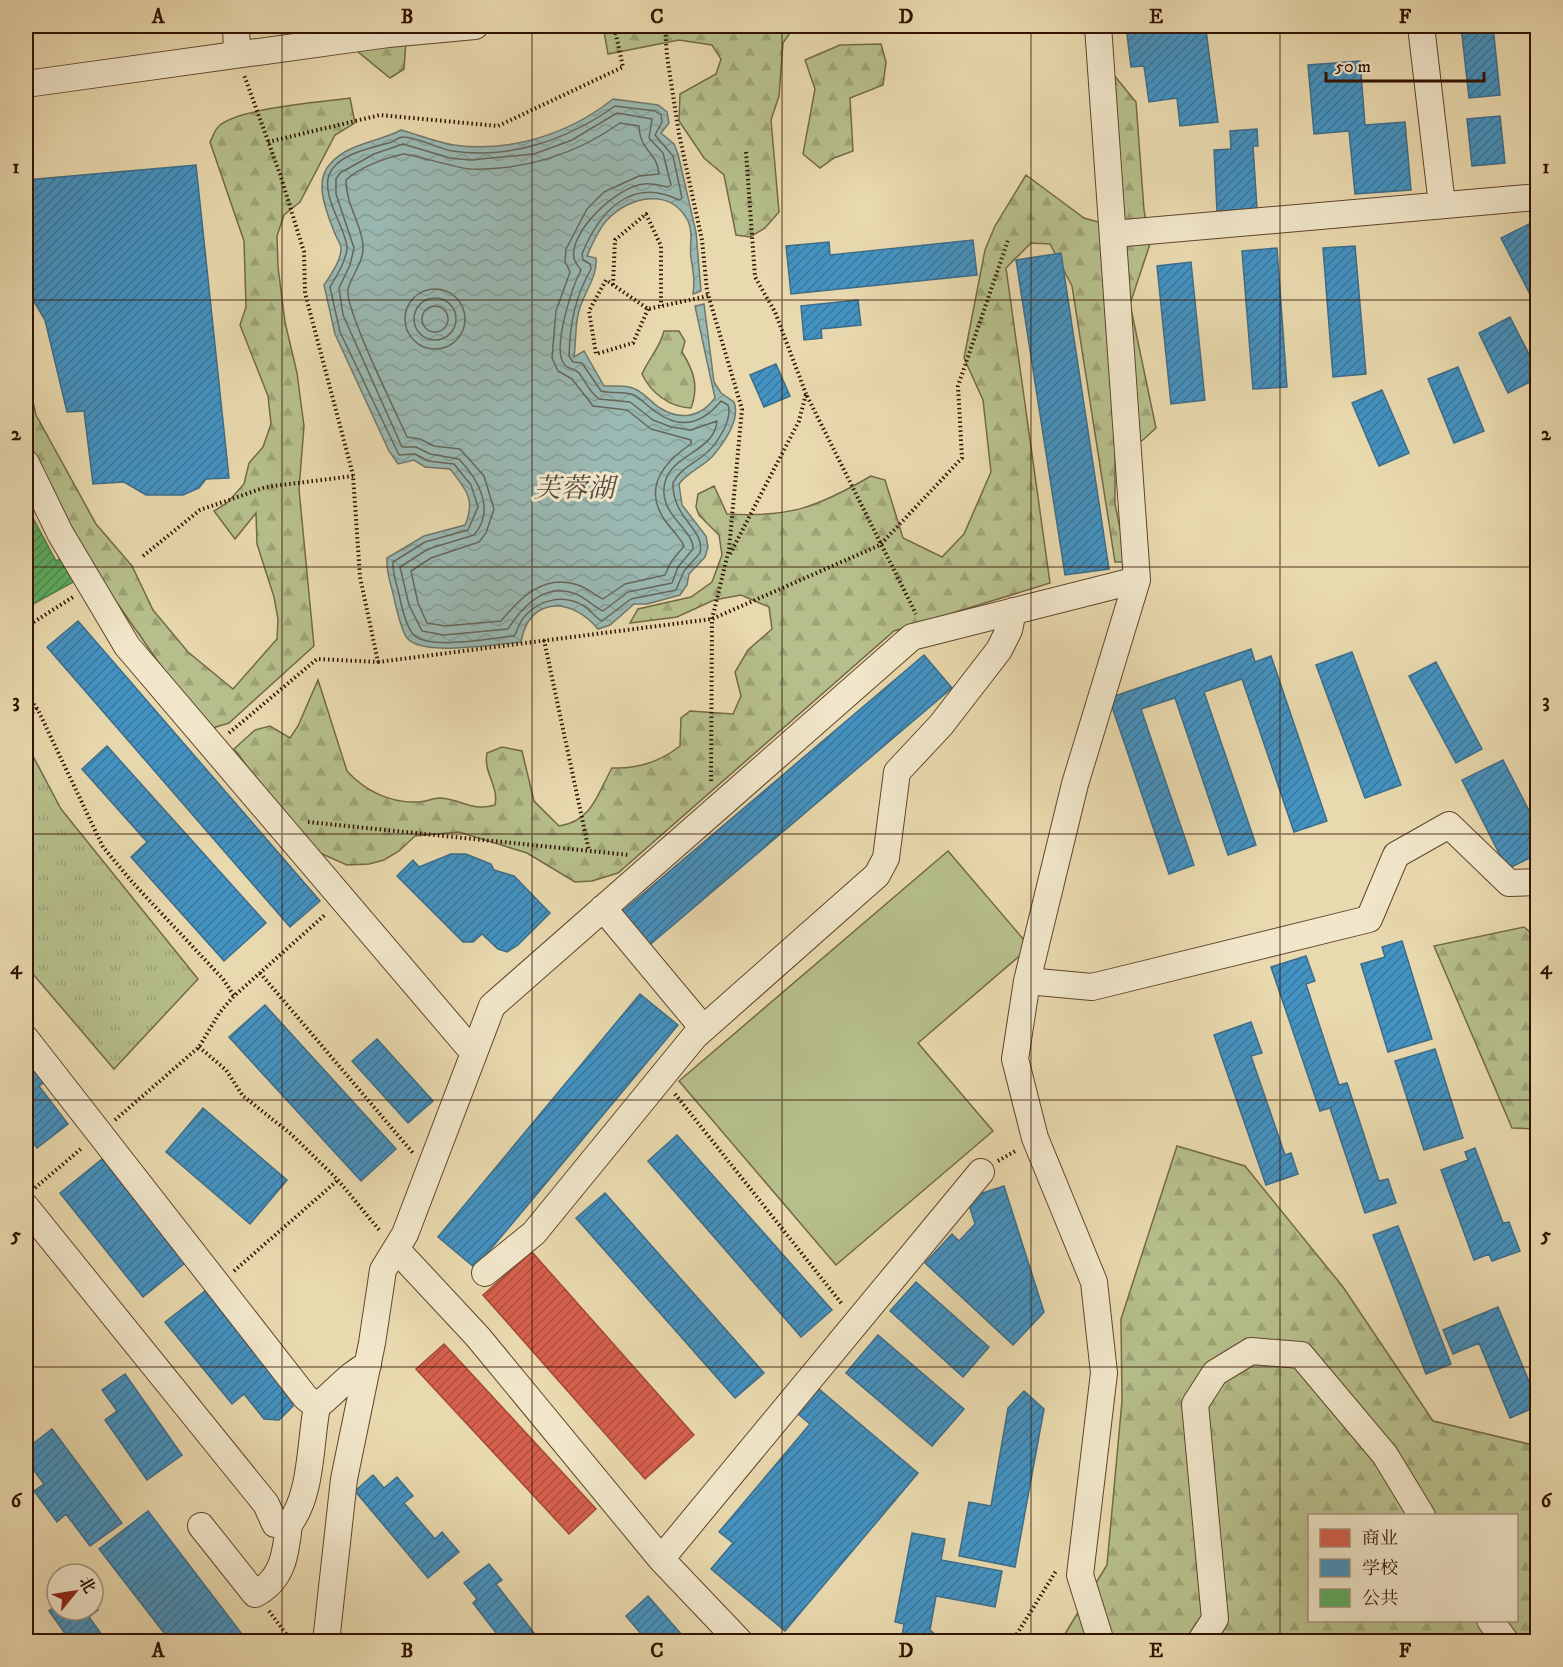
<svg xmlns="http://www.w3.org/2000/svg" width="1563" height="1667" font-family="'IM FELL DW Pica','Noto Serif SC',serif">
<defs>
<pattern id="grass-tufts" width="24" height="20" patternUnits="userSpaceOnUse" patternTransform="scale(1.5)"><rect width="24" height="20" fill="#b6bf8b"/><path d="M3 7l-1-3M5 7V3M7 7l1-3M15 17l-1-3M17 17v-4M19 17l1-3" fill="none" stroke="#9da376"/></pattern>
<pattern id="forest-firs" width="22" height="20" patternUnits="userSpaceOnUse" patternTransform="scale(1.5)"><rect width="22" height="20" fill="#b6bf8b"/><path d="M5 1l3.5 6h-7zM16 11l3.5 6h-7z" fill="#9da376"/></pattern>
<pattern id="water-waves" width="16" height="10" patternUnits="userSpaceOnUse" patternTransform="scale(1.5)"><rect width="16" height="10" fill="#9ab9b3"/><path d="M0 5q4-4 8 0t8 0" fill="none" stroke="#859e98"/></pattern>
<pattern id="shops-hatch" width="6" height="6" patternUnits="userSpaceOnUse" patternTransform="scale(1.5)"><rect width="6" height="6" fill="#d6604d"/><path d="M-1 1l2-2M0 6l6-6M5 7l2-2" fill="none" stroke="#ae4e3e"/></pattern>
<pattern id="schools-hatch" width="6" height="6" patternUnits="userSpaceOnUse" patternTransform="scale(1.5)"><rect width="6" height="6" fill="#4393c3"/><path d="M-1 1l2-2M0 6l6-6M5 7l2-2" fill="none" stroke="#39779c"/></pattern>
<pattern id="public-hatch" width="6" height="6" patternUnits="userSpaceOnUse" patternTransform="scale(1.5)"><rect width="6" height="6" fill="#5aae61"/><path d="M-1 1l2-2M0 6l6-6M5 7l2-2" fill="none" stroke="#4b8c4e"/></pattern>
</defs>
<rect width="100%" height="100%" fill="#e9d9ae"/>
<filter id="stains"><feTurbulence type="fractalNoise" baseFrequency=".00333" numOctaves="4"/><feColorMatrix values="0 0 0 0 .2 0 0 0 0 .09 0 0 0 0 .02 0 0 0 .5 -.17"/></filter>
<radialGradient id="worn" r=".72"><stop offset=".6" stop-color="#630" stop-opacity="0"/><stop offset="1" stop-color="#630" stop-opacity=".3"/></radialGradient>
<path fill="url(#grass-tufts)" stroke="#746946" stroke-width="1.5" d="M26,743L61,809L198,979L114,1069L26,966Z"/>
<path fill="url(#forest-firs)" stroke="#746946" stroke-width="1.5" fill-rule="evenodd" d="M271,26H407L404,69L390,78L336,34L317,30L300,32Z
M603,26H795L783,43L779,96L771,120L779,212L765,228L750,237L736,235L724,175L704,158L679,121L680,94L716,74L721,59L712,45L679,40L608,54Z
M881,44L886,62L883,85L850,98L853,151L834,158L820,168L803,154L815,89L805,60L840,45Z
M1113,74L1136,102L1144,210L1150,244L1130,304L1156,428L1143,440L1115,454V504L1127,562H1115L1072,286L1050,244L1031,243L1006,268L1050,583L894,631L618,873L592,881L575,882L527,853L459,832L415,836L399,851L384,860L369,864L347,865L320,853L296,831L234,749L255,730L270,726L290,738L298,726L318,680L347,771C365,791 390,803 417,802C425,802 433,798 440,798C461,799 472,812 495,805C499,786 483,773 487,753L502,747L522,751L534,801L559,826C592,821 597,795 612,768C637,769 661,761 680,746L681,718L690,711L733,714L741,696L735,672L748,650L772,629L769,607L741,595L714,600L677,617L630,623L638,609L691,597L712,582L722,555L719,535L699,515L696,507L698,494L714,486L727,514C789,518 818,507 871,476L885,480L903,538L942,557L964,534L991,472L983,400L964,358L985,250L995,226L1026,175L1084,218L1098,222L1114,208Z
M350,98L355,123L335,135L300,202L284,215L277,236L278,267L285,322L297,373L304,426L299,489L314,646L229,723L206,730L110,593L51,496L26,439V371L36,415L96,524L132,566L153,610L188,652L233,689L277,639L278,619L274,597L257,544L256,513L235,539L214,511L227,503L244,484L249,463L263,447L271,424L268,396L240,325L246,307L244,241L210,142C213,137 215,129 219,126C238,108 322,102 350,98Z
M664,331H679L685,341L682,352C694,371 699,387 691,408C669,407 651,393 642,374C649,358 660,348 664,331Z
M1524,927L1537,938V1129L1512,1128L1434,946Z
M1177,1146L1245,1166L1343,1287L1433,1421L1537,1446V1641L1060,1642L1107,1565L1122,1401L1121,1319ZM1310,1516H1516V1620H1310Z"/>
<path fill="#b6bf8b" stroke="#746946" stroke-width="1.5" d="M948,851L1030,947L918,1043L993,1131L836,1265L679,1081Z"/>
<path fill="url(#water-waves)" stroke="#70776c" stroke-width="1.5" d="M613,99L658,105L667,112L669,123L661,133L674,144L678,154L696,232L701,291L693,294C695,280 693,271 691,258C689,245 694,234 688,221C671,187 629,196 607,220C598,230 592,244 587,256L596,258C598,278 582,294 578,315C575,328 576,344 574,357L584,351L604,386C615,386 628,385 637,390C646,395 652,403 660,408C681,421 701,417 715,398L695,306L704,304L714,382L721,393L734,402C741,420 723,444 712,457C702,467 688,472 679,484L682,505L706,536L708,547L705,557L689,574L687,585L680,595L647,604H634L610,625L598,629C572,597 529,596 521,642C498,644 422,657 407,638C402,631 396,607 394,598C391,584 386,573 387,558L424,536L465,525C476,500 466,489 450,469L425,467L414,460L398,464L389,451L335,334L324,285C330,276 342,260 341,247C340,243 337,238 335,234C327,213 313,182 330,164C348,143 379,142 401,130C419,135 436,142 454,145C510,153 569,134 613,99Z"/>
<path fill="url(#shops-hatch)" stroke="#a44936" stroke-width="1.5" d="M532,1252L694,1435L645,1479L483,1295Z
M444,1344L596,1509L569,1534L416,1369Z"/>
<path fill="url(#schools-hatch)" stroke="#3e6d89" stroke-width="1.5" d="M1126,26H1223L1224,28L1206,30L1218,122L1180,126L1177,98L1149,102L1144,66L1131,67Z
M1227,26H1272V27L1228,32Z
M1461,26H1493L1500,95L1469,98Z
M1360,61L1365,125L1405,122L1411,190L1355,194L1349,131L1314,134L1308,65Z
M1500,116L1505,163L1472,166L1467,119Z
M1257,129L1258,146H1253L1257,209L1217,211L1214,150L1231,149L1230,131Z
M196,165L229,478L206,479L199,488L183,495H146L124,482L93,484L84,411L67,412L45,320L29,293V276L26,271V180Z
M1531,223L1538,235V300L1534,302L1501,238Z
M973,240L977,275L791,294L786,246L829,242L830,255Z
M1355,246L1366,374L1333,377L1323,248Z
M1277,248L1287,387L1253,389L1242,251Z
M1061,253L1109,569L1065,575L1016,260Z
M1191,262L1205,400L1171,404L1157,266Z
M858,300L861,325L821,329L822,338L804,340L801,306Z
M1510,317L1538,372V378L1508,393L1479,333Z
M776,364L790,396L764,407L750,375Z
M1458,367L1484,431L1454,443L1428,379Z
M1382,390L1409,453L1379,466L1352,403Z
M78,621L320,901L290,927L47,647Z
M1251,649L1255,662L1271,656L1327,821L1294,832L1242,679L1204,692L1256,845L1228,855L1175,698L1141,709L1194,865L1169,874L1109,698Z
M1352,652L1401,785L1365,798L1316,665Z
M924,655L952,688L646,948L618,915Z
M1436,662L1482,749L1456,763L1409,676Z
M107,746L266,923L224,961L131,857L147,842L82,769Z
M1503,760L1538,828V854L1507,869L1462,780Z
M451,854H466L491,864L494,870L514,876L550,913L518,945L507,952L498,949L482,934L473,942H463L397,876L413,860L419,867Z
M1402,941L1432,1039L1388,1052L1361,964L1385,957L1382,947Z
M1306,956L1315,981L1306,984L1339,1085L1347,1083L1379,1181L1388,1179L1396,1203L1365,1213L1330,1108L1320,1111L1271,967Z
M640,994L678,1025L475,1268L438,1237Z
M265,1005L396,1149L361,1181L229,1037Z
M1251,1022L1262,1053L1251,1056L1285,1155L1291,1153L1298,1174L1266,1185L1214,1035Z
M377,1039L433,1101L408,1123L352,1061Z
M1435,1049L1463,1138L1424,1150L1395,1061Z
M26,1055L46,1081L39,1086L68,1124L37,1148L26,1133Z
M203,1108L287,1180L250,1224L166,1152Z
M677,1135L832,1310L801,1337L648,1161Z
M1475,1148L1503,1223L1509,1222L1520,1251L1492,1261L1489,1254L1474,1260L1441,1170L1468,1160L1465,1152Z
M102,1159L185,1263L143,1297L60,1193Z
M1004,1186L1044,1312L1013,1345L925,1263L952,1234L959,1241L975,1224L967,1198Z
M605,1193L764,1373L735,1398L576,1218Z
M1398,1226L1451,1364L1426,1374L1373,1235Z
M916,1282L989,1347L963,1377L890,1311Z
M205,1291L291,1395L293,1406L279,1420L264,1419L244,1394L232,1404L165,1322Z
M1498,1307L1538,1403V1406L1510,1418L1479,1343L1453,1354L1443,1330Z
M878,1335L964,1409L932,1446L846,1373Z
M125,1374L182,1455L147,1480L105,1420L117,1411L102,1390Z
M819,1389L918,1473L785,1631L711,1569L733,1543L719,1532L810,1424L798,1414Z
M1024,1391L1044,1409L1015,1567L959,1556L969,1502L991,1506L1008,1408Z
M52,1429L122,1523L90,1546L66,1514L57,1522L34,1491L44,1484L26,1460V1449Z
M373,1475L384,1488L397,1477L413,1496L404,1503L435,1539L442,1532L459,1552L428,1578L355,1491Z
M148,1511L248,1642H171L99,1549Z
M912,1533L945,1539L941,1560L1002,1571L995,1607L936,1596L930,1630L944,1642H901L904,1624L895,1622Z
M489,1564L502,1580L496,1584L541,1642H503L473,1603L477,1599L464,1583Z
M648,1596L688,1642H648L626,1616Z
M93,1604L98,1610L89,1617L107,1642H71L49,1611L57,1605V1610H93Z"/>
<path fill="url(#public-hatch)" stroke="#4e8044" stroke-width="1.5" d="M26,505L56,561L62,558L75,581L26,608Z"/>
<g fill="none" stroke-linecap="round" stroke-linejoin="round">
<path stroke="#66665a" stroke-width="1.5" d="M615,106L655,111L661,115L662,122L655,135L673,156L682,198L679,200C631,176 599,212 582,254L583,260L590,264L591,269C575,297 570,323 569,356L573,362L582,363L601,391C611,394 624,391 634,395C642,399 648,407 656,412C682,431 703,423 721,401L728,405C733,420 716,446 704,455C693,464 680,469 673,483C672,519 706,529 700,553L684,571L676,590L631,599L602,621C595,618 591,610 584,606C564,594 540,599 525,616C519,622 518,630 514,636C493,638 427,651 413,634C406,626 402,608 400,599C398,587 392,574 393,562L425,542L468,530L478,507L471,485L454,464L428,461L415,454L399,455L340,332L330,287C337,275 345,263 347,249C348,232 321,197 329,175C338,153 372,148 392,142C396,140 399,136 404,137C420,138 436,148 452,151C510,160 569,139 615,106Z
M617,113L652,119L649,138L663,153L671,185L668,187C661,186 652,183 644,184C618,186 569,231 574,258C575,263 579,267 581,270C572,287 552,348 564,364C568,370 575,368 579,373C586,382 589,392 599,399L630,402L653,420L671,427L691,430L717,421C715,450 675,454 666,479C654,513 694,528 693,549L678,567L672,583L628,592L603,611C594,607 586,598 576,594C545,582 522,607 508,629L444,635L422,631L409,605L400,567L428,549L474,535C496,510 478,479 459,459L430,454L416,447H402L343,315L339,288L350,265L354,248L336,194V179L340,173L374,154L403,144L450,158L470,160L534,154L572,140Z
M620,123L639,126C640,152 657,151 659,174L639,176L604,192L587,209L566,249L565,261L570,272L556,311L552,358L558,371L572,379L593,406L627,410L651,429L691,440V444C664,462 643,487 664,519C670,528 680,537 684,546L671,562L665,575L625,584L603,599C595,595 587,588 578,585C544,573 520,598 501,621L445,626L427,623L418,603L411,571L431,558L479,542L486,533L494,509L484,476L460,449L434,446L420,439L407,437C396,412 344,308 348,289C352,274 364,262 363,246C362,224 346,206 346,180C360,167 385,158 403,154C408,153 456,168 470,169C523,171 577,154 620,123Z
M405 319a30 30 0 1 1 60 0a30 30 0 1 1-60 0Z
M414 319a21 21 0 1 1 42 0a21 21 0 1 1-42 0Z
M422 319a13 13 0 1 1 26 0a13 13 0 1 1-26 0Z"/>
<g stroke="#5f442c" stroke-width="28">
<path id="minor" d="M236,26L237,54
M1421,26L1442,205
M26,84L388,34L475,26
M1113,234L1538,197
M26,463L60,533L127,646L473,1052
M603,908L703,1028
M1027,981L1092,987L1369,919L1396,855L1449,825L1509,883L1538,882
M26,1039L306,1398L317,1406C335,1393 348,1374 368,1365
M26,1207L266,1504L275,1524H289C312,1496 310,1442 317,1406
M396,1249L478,1337L661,1559L740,1642
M485,1273L534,1233L695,1036L877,875L886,858L897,772L941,725L999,650L1009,630L1013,611
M201,1526L255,1594C283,1580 286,1553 289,1524
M661,1559L981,1172
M1490,1620L1506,1642
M326,1642L344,1479L372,1343L383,1270L405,1234L492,1006L912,637L1137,580L1098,26
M1101,1642L1080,1575L1104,1373L1094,1282L1035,1138L1015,1059L1027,981L1075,784L1137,580
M1200,1642L1215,1619L1195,1404L1215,1373L1251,1351L1301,1355L1385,1455L1422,1516"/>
</g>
<path stroke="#311301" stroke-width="4" stroke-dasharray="1.5 3" stroke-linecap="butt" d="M665,26L667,56L679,134L702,240L707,291L742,409L729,549L712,619L711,784
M268,142L380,115L498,126L623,67L614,26
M746,152L755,277L775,312L806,394
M613,285L615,240L646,214L661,246V306
M648,309L633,343L596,354L589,311L606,280L648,309L708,296
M730,554L799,421L806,394L916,614
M143,556L200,510L266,487L353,476
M26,627L73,597
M544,640L589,851
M378,662L712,619L880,545L962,458L958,386L1008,240
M26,693L38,710L103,847L133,883L223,979L234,996L326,914
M26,719L37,708
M229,733L317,659L378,662L360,577L353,475L305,293L304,252L280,174L244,75
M308,822L629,855
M260,973L413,1153
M199,1047L226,1070L243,1096L291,1134L338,1180L380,1231
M675,1094L842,1304
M115,1120L199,1047L220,1012L234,996
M998,1161L1017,1150
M35,1188L82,1148
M234,1271L338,1180
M269,1611L292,1642
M1012,1642L1056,1571"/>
<use href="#minor" stroke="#f1e6ca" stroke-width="26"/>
</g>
<path fill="none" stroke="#311301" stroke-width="1.5" stroke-opacity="0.55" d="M282,26V1642M532,26V1642M782,26V1642M1031,26V1642M1280,26V1642M26,300H1538M26,567H1538M26,834H1538M26,1100H1538M26,1367H1538"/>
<g text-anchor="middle" stroke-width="6" stroke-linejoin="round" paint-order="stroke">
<g font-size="27" font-style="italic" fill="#564d3f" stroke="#f1e6ca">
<text x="574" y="497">芙蓉湖</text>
</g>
</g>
<rect width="1563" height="1667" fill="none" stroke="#e9d9ae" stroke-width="66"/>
<rect x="1308" y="1514" width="210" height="108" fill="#f1e6ca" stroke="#a4927a" stroke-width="1.5"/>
<rect x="1320" y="1529" width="30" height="18" fill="#d6604d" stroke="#a4927a" stroke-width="1.5"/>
<text x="1362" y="1544" font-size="18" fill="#311301">商业</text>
<rect x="1320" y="1559" width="30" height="18" fill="#4393c3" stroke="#a4927a" stroke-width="1.5"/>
<text x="1362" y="1574" font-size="18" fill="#311301">学校</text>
<rect x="1320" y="1589" width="30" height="18" fill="#5aae61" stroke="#a4927a" stroke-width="1.5"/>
<text x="1362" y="1604" font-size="18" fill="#311301">公共</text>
<g transform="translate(75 1592) rotate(60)"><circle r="28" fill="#f1e6ca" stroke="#a4927a" stroke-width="1.5"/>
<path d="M0-4.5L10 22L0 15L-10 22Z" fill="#8f2418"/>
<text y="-9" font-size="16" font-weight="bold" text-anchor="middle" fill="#311301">北</text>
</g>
<path d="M1326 72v9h158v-9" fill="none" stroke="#311301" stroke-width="3"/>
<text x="1335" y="72" font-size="18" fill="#311301" stroke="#f1e6ca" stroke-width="4.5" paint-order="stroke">50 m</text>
<rect x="33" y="33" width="1497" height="1601" fill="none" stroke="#311301" stroke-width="2"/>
<g font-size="20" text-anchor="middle" font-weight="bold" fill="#311301">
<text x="158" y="23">A</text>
<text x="407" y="23">B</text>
<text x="657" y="23">C</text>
<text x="906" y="23">D</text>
<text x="1156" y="23">E</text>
<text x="1405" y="23">F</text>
<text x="16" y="173">1</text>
<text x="1546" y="173">1</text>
<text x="16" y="440">2</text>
<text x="1546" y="440">2</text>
<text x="16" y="707">3</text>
<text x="1546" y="707">3</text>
<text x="16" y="974">4</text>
<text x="1546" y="974">4</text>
<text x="16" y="1241">5</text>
<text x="1546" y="1241">5</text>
<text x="16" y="1507">6</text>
<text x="1546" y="1507">6</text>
<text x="158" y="1657">A</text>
<text x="407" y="1657">B</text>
<text x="657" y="1657">C</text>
<text x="906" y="1657">D</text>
<text x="1156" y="1657">E</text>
<text x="1405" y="1657">F</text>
</g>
<rect width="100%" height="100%" filter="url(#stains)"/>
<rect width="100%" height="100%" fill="url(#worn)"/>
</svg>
